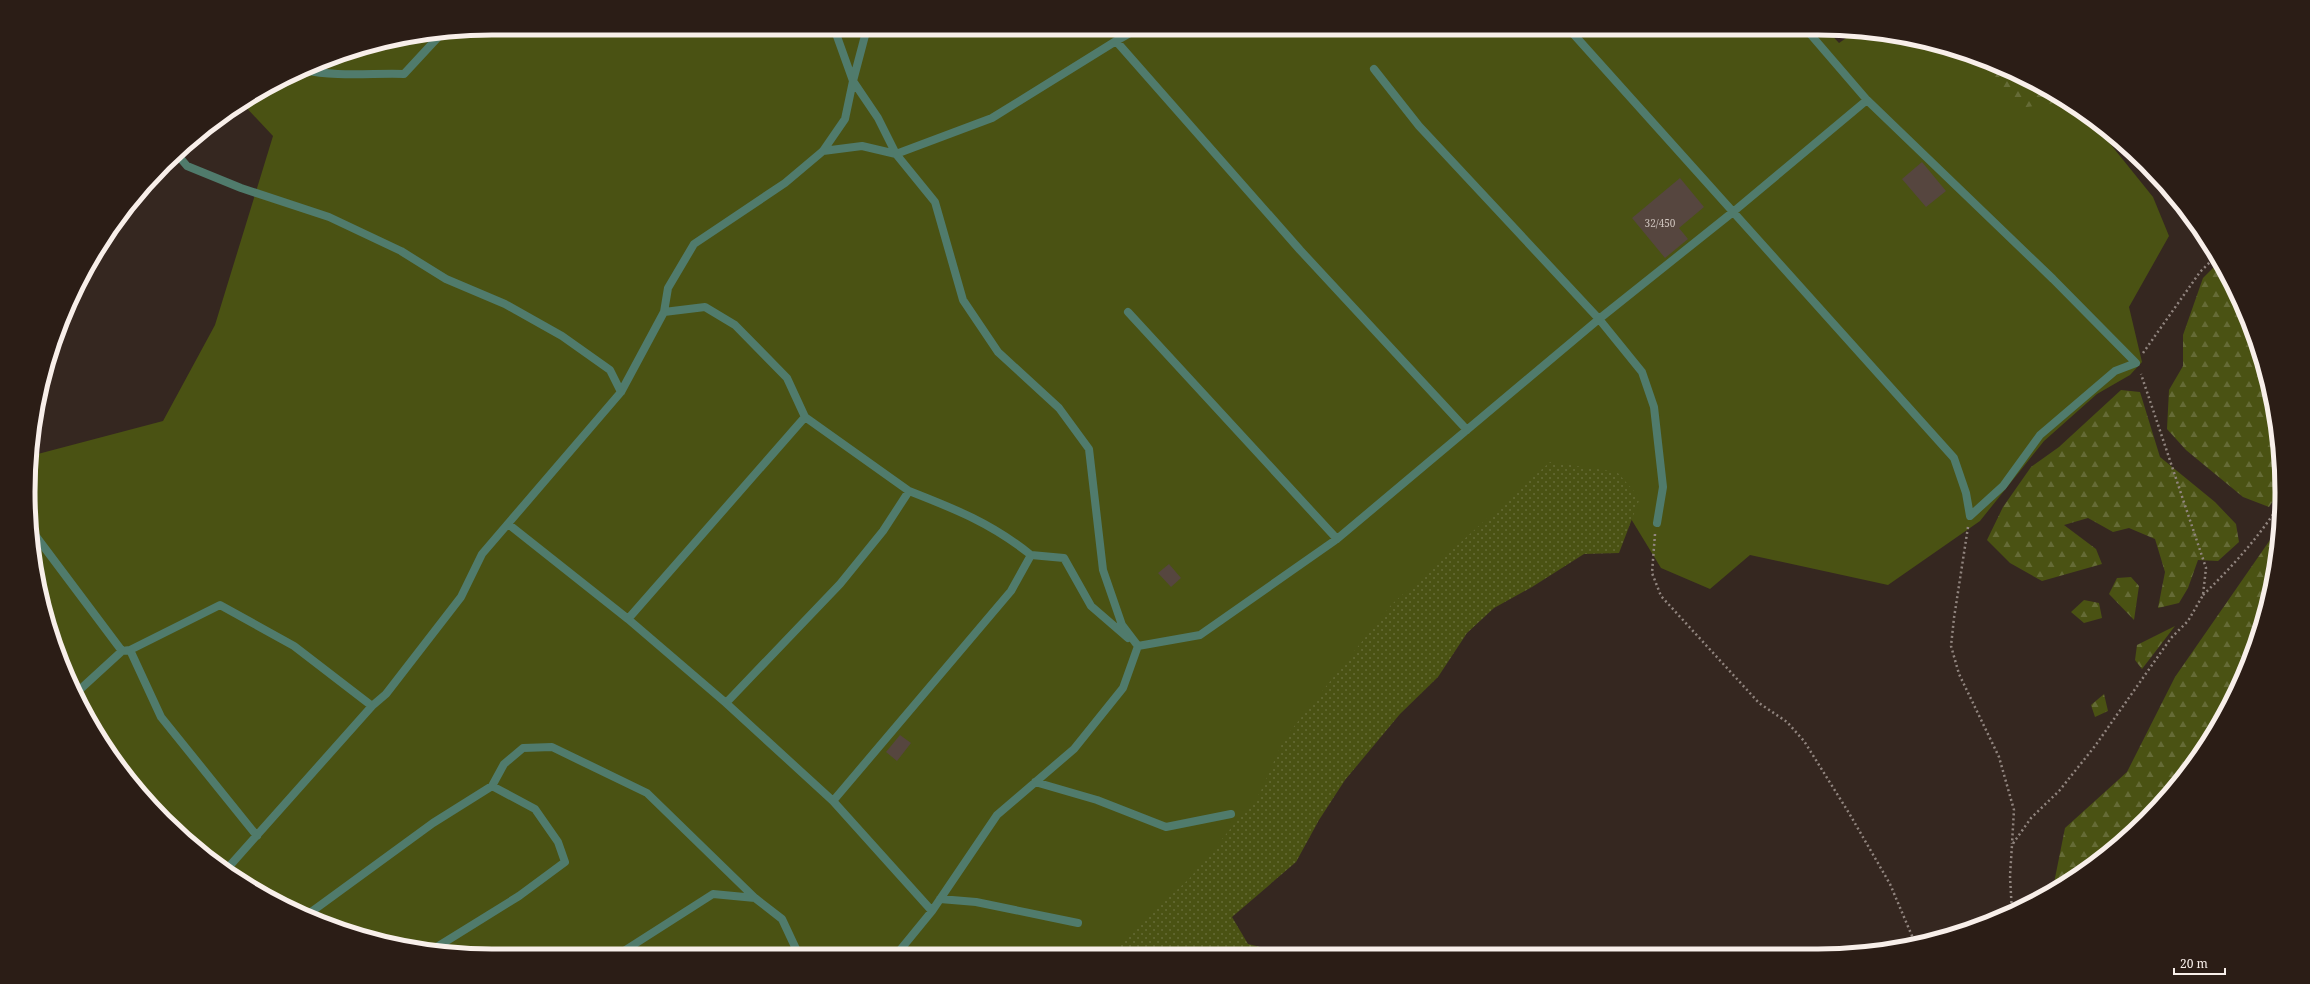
<svg xmlns="http://www.w3.org/2000/svg" width="2310" height="984" font-family="'Noto Serif',serif">
<defs>
<pattern id="forest-firs" width="22" height="20" patternUnits="userSpaceOnUse"><rect width="22" height="20" fill="#4a5213"/><path d="M5 1l3.5 6h-7zM16 11l3.5 6h-7z" fill="#656b36"/></pattern>
<pattern id="park-dots" width="8" height="8" patternUnits="userSpaceOnUse"><rect width="8" height="8" fill="#4a5213"/><path d="M2 2h.1M6 6h.1" fill="none" stroke="#656b36" stroke-width="1.8" stroke-linecap="round"/></pattern>
</defs>
<rect width="100%" height="100%" fill="#352720"/>
<path fill="#4a5213" d="M492,28H1818L1826,29L1839,43L1855,32L1908,37L1967,53L2050,90L2091,120L2153,197L2169,236L2129,307L2142,362L2130,375L2097,394L2044,441L1980,521L1888,585L1750,555L1710,589L1661,568L1625,509L1590,473L1235,848L1123,954L492,956C442,951 389,949 341,931C286,909 232,880 186,841C161,819 140,793 120,766C110,752 98,738 89,723C46,643 22,548 31,457L34,455L163,421L215,325L273,136L242,103C284,73 350,47 401,37C431,31 462,31 492,28Z"/>
<path fill="url(#forest-firs)" d="M2000,68L2050,90L2060,97L2054,103L2020,108L1995,77Z
M2219,262L2234,287L2266,372L2281,462L2280,490L2269,507L2243,497L2186,450L2167,429L2169,390L2183,366V335L2203,278Z
M2121,390L2140,392L2160,457L2215,502L2236,524L2239,542L2218,561L2198,560L2188,588L2179,603L2158,608L2165,572L2155,539L2129,528L2113,532L2088,518L2064,525L2096,549L2102,564L2042,581L2010,563L1987,540L2003,507L2031,467L2059,447Z
M2279,527L2278,553L2257,641L2204,750L2124,841L2053,888L2065,828L2127,772L2175,677Z
M2131,577L2139,586L2134,620L2109,594L2117,578Z
M2084,600L2099,603L2102,618L2084,623L2071,612Z
M2175,626L2142,669L2135,660L2137,645Z
M2104,694L2108,711L2095,717L2091,705Z"/>
<path fill="url(#park-dots)" d="M1550,462L1617,472L1640,498L1619,553L1584,554L1532,587L1494,608L1467,633L1438,677L1400,714L1345,780L1319,820L1296,862L1232,917L1248,944L1286,953L1113,954L1138,925L1189,879L1260,793L1284,739L1392,604Z"/>
<path fill="#56463f" d="M1922,162L1946,191L1926,207L1902,179Z
M1680,178L1704,207L1679,228L1688,239L1665,258L1632,218Z
M1169,564L1181,578L1171,587L1158,573Z
M900,735L911,743L897,761L886,752Z"/>
<g fill="none" stroke-linecap="round" stroke-linejoin="round">
<path stroke="#91857f" stroke-width="2.5" stroke-dasharray="2 3" stroke-linecap="butt" d="M2143,353L2200,272L2215,257
M1968,527L1954,618L1951,646L1959,674L1999,757L2014,810L2012,844
M1655,534L1652,573L1661,596L1759,703L1787,722L1804,741L1849,813L1890,884L1915,943
M2203,595C2232,567 2258,538 2280,504
M2012,913L2010,876L2012,845L2031,818L2059,791L2095,746L2171,638L2188,621L2203,595L2206,568L2141,374"/>
<path stroke="#507b6c" stroke-width="8" d="M1568,28L1954,458L1966,493L1970,516L2003,486L2040,435L2115,371L2136,363L2053,279L1867,100L1805,28
M1116,41L1139,28
M1374,69L1419,126L1599,319L1642,372L1654,407L1663,487L1657,523
M305,70C334,77 373,73 404,74L442,33
M823,151L862,146L896,154L878,118L853,81L867,28
M176,153L187,166L241,188L329,217L401,251L446,279L505,304L562,336L610,370L621,392
M1128,312L1337,539
M508,524L628,619L726,703L833,801L932,911
M32,531L122,651
M1031,555L1064,558L1091,606L1128,638
M628,619L805,417L787,378L735,325L705,307L664,312
M1138,646L1122,625L1103,570L1089,449L1059,408L998,352L963,300L935,202L896,154L992,118L1116,41L1300,250L1467,430
M130,650L161,717L257,836
M75,694L122,651L130,650L220,605L294,646L372,706
M726,703L840,584L883,531L909,491L805,417
M1035,782L1097,800L1166,827L1231,814
M833,801L1011,591L1031,555C991,523 955,509 909,491
M226,870L372,706L386,694L461,597L482,554L621,392L664,312L668,288L694,244L785,183L823,151L845,119L853,81L834,28
M940,899L976,902L1078,923
M307,915L433,823L492,786L504,764L523,748L552,747L647,793L755,898
M432,950L519,896L565,862L558,842L535,809L492,786
M790,955L797,951
M896,955L932,911L997,815L1074,749L1123,688L1138,646L1200,635L1337,539L1599,319L1733,212L1867,100
M616,956L713,894L755,898L782,919L797,951L804,955"/>
</g>
<g text-anchor="middle" stroke-width="3" stroke-linejoin="round" paint-order="stroke">
<g font-size="10" fill="#d0c5bf">
<text x="1660" y="227">32/450</text>
</g>
</g>
<path d="M0 0H2310V984H0ZM492 35H1818A457 457 0 0 1 2275 492V492A457 457 0 0 1 1818 949H492A457 457 0 0 1 35 492V492A457 457 0 0 1 492 35Z" fill="#2b1d16" fill-rule="evenodd"/>
<path fill="none" stroke="#f8efea" stroke-width="5" d="M492 35H1818A457 457 0 0 1 2275 492V492A457 457 0 0 1 1818 949H492A457 457 0 0 1 35 492V492A457 457 0 0 1 492 35Z"/>
<path d="M2174 968v6h51v-6" fill="none" stroke="#f8efea" stroke-width="2"/>
<text x="2180" y="968" font-size="12" fill="#f8efea" stroke="#2b1d16" stroke-width="3" paint-order="stroke">20 m</text>
</svg>
